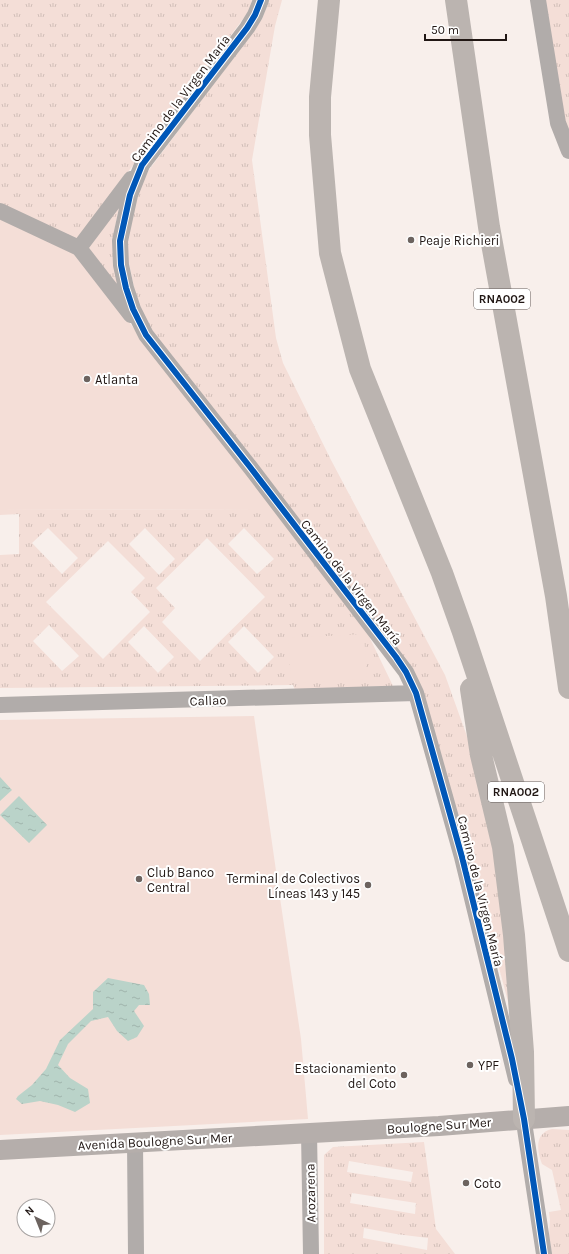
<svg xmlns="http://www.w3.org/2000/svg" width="569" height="1254" font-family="Karla,sans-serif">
<defs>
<pattern id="grass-tufts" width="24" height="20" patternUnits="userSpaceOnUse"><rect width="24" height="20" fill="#f4ded7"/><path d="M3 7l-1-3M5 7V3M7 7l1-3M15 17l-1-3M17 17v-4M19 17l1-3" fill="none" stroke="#d1beb8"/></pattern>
<pattern id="water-ripples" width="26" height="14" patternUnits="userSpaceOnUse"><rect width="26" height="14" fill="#bad3c9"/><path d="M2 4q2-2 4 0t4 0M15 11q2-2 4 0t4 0" fill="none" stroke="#a0b4ac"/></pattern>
</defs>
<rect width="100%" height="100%" fill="#f8efeb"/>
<path fill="url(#grass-tufts)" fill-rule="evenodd" d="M0,0H252L249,11L76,241L0,204Z
M269,0H282L275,26L252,160L276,338L283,363L331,460L445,675L474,756L497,846L515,1028L469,855L422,692L149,328L138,306L126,249L135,195L149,170L262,19Z
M543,0H569V138L561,107Z
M119,207L114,232L120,292L86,248Z
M274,509L365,628L393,686L295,690L293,685L0,688V555L19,554V514L0,515V510ZM48,528L78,558L62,574L32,543ZM145,528L175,559L159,575L129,544ZM244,528L274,559L257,574L228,544ZM207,538L265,597L200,661L162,622L175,608L156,588ZM108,541L145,578L131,592L150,612L103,659L46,602ZM49,625L79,656L62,671L33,641ZM144,626L174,657L158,673L128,642ZM244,626L274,657L258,673L228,642Z
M552,1129L569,1130V1254H552L549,1235L550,1220L549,1212L561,1210L552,1170L542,1164C537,1151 534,1133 552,1129Z
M424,1142L436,1229L455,1254H324V1155L333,1147ZM349,1161L413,1172L411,1182L347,1172ZM352,1193L416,1203L415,1214L350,1203ZM364,1228L396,1234L428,1238L427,1250L363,1238Z"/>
<path fill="#f4ded7" d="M0,216L73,250L274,509L0,510Z
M364,634L367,679L291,683L288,638Z
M254,716L279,892L283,896L280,898L301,1039L308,1119L0,1135V720Z"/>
<path fill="url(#water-ripples)" d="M0,777L12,790L0,801Z
M19,796L47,825L29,843L0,815Z
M108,978L144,985L149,994L150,1005H139L134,1011L144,1026L137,1037L128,1041L117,1031L108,1017L91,1021L68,1044L58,1065L70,1078L88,1089L90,1103L75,1112L58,1105L40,1101L22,1104L16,1099L18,1096L32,1085L46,1069L60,1040L93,1009V992Z"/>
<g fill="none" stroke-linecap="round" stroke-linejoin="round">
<path stroke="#b1acaa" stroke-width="16" d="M261,0L255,15L247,28L142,165L130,195L120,241L121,265L126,288L133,309L146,335L250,467L406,672L416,693L462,857L516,1079
M538,0L558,123L569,151
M0,211L79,248L131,315
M79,248L131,179
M0,705L416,693
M522,1109L544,1254
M309,1132L311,1254
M135,1142L136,1254"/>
<path stroke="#b5aeab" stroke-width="20" d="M0,1150L439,1126L569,1116"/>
<path stroke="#bbb4b0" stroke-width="22" d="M329,0L320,97V135L330,253L360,369L442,573L463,632L569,951
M456,0L489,227L556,596L569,688
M471,689L481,755L503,847L514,935L523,1052L524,1119"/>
<g stroke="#fff" stroke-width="8">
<path id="cycleway" d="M261,0L255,15L247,28L142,165L130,195L120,241L121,265L126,288L133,309L146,335L250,467L396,657L406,672L416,693L462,857L512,1059L524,1119L544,1254"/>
</g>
<use href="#cycleway" stroke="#0057b8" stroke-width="6"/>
</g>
<g fill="#6c635f" stroke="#fff" stroke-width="1.5">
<circle cx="411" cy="240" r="4"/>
<circle cx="87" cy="379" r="4"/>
<circle cx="139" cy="879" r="4"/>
<circle cx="368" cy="885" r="4"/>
<circle cx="470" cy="1065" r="4"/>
<circle cx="404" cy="1075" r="4"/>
<circle cx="466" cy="1183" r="4"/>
</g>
<g text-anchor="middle" stroke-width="4" stroke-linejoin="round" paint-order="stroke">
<g fill="#fff" stroke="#645d5a" stroke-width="1">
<rect x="474" y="289" width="56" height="20" rx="3"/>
<rect x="488" y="782" width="56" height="20" rx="3"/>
</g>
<g font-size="12" font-weight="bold" fill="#211714">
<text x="502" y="303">RNA002</text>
<text x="516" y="796">RNA002</text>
</g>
<g font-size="13" fill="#211714" stroke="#fff">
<text transform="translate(180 98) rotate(-53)" y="5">Camino de la Virgen María</text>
<text transform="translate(352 582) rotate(52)" y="5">Camino de la Virgen María</text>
<text transform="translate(208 700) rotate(-2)" y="5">Callao</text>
<text transform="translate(481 891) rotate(76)" y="5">Camino de la Virgen María</text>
<text transform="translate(439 1125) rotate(-4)" y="5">Boulogne Sur Mer</text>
<text transform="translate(155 1141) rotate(-3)" y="5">Avenida Boulogne Sur Mer</text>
<text transform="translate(310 1193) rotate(-91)" y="5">Arozarena</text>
</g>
<g font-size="13" fill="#211714" stroke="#fff" text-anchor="start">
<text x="419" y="245">Peaje Richieri</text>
<text x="95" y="384">Atlanta</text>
<text x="147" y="877">Club Banco<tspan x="147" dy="15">Central</tspan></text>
<text x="360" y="883" text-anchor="end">Terminal de Colectivos<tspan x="360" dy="15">Líneas 143 y 145</tspan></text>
<text x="478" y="1070">YPF</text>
<text x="396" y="1073" text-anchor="end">Estacionamiento<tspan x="396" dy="15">del Coto</tspan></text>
<text x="474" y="1188">Coto</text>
</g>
</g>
<g transform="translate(36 1218) rotate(317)"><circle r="19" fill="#ffffff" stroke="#a6a2a1"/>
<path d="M0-3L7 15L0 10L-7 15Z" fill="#6c635f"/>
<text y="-6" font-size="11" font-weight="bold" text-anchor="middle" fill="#211714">N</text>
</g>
<path d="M425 34v6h81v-6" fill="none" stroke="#211714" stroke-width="2"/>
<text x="431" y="34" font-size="12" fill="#211714" stroke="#ffffff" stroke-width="3" paint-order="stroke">50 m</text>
</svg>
